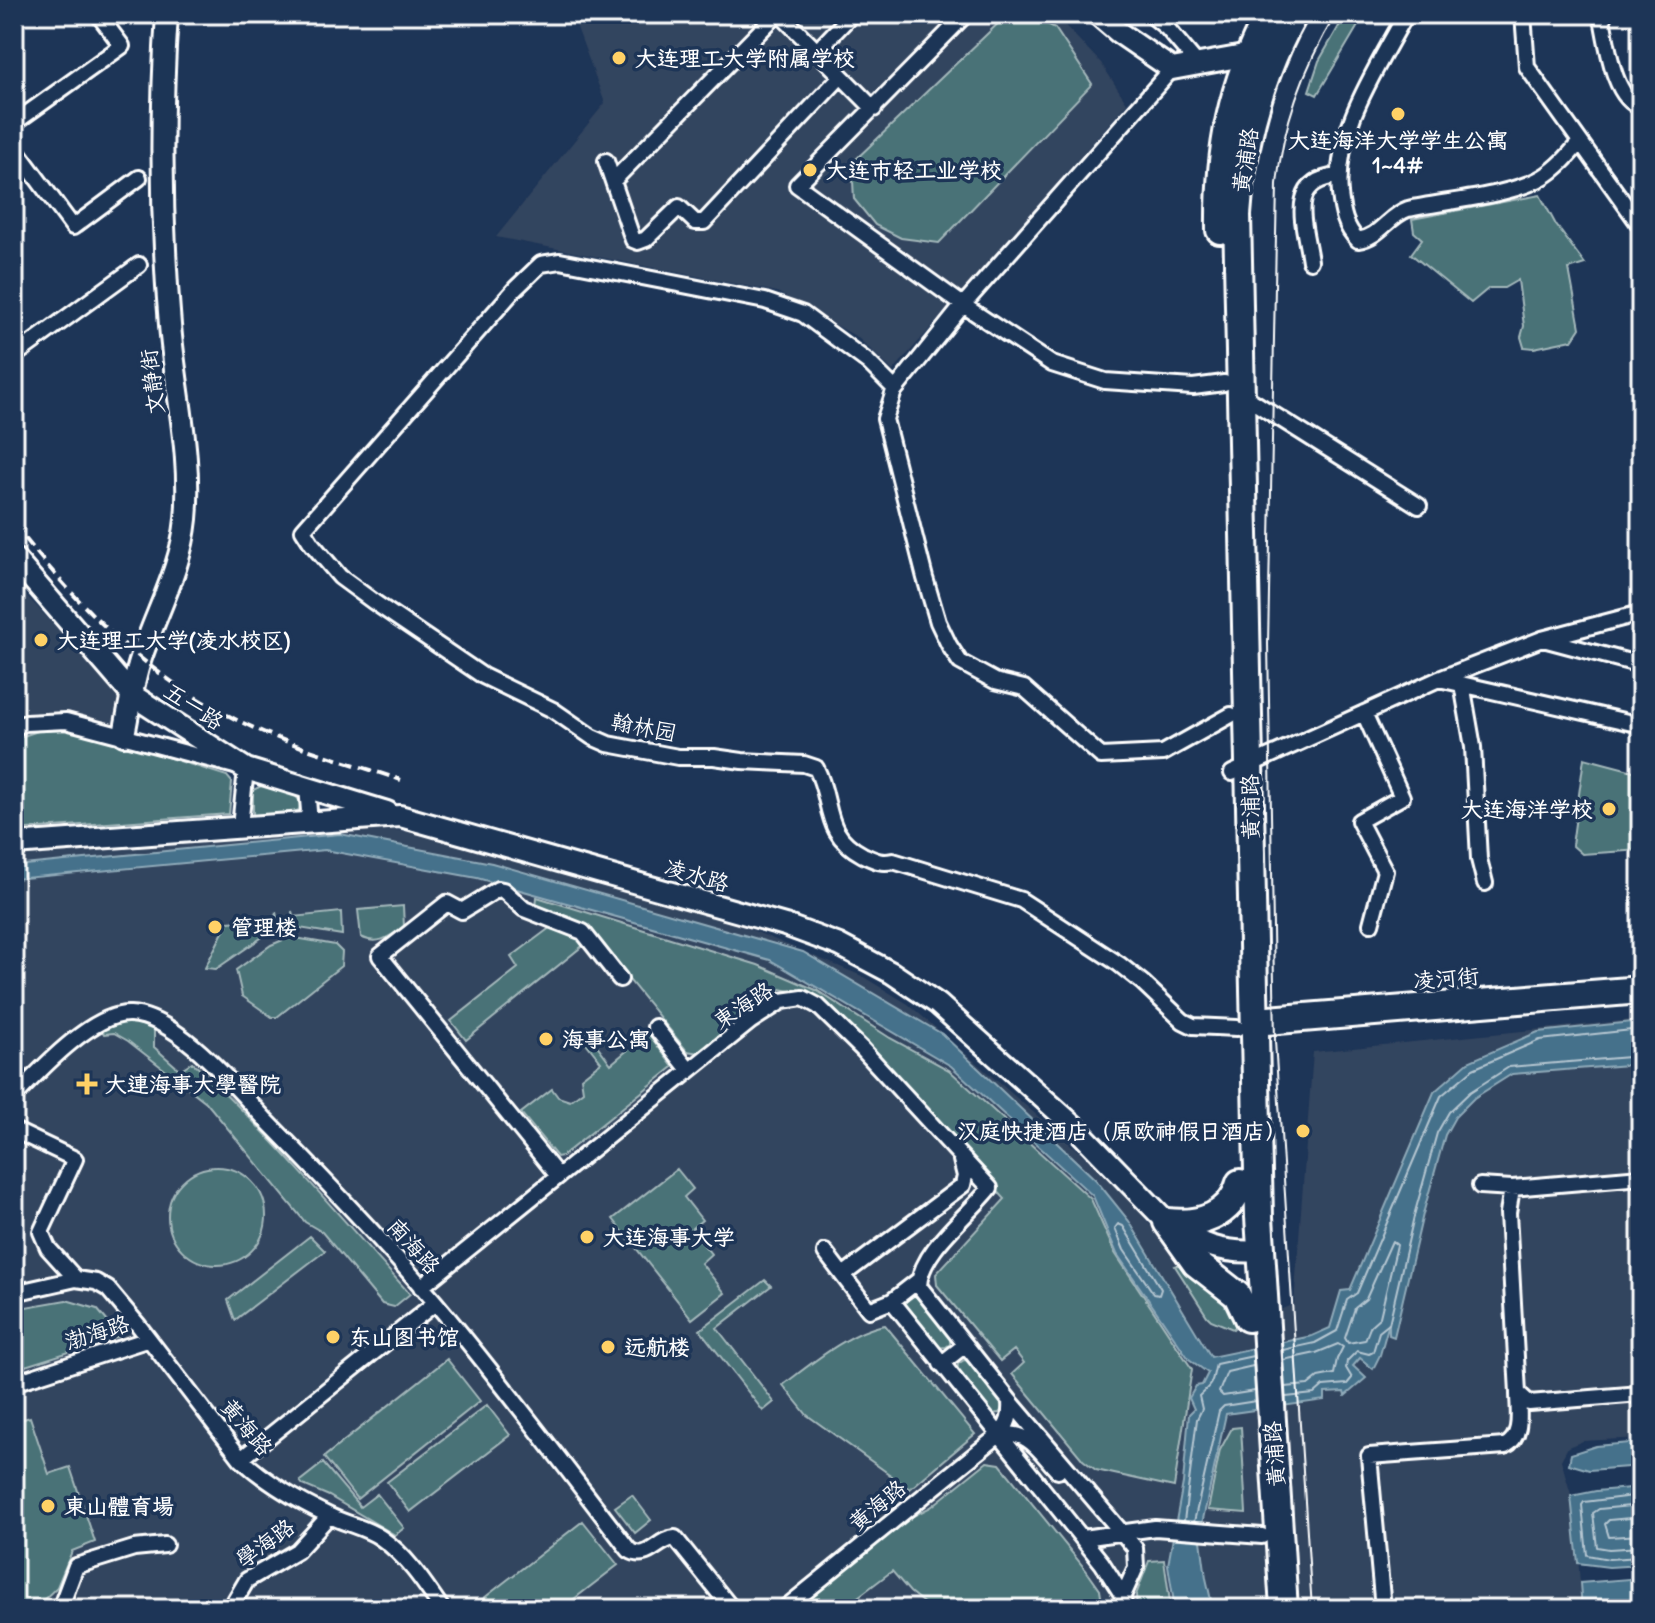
<svg xmlns="http://www.w3.org/2000/svg" width="1655" height="1623" font-family="Delius,'LXGW WenKai TC',sans-serif">
<rect width="100%" height="100%" fill="#1d3557"/>
<filter id="ink" filterUnits="userSpaceOnUse"><feTurbulence type="fractalNoise" baseFrequency=".0125" numOctaves="2"/><feDisplacementMap in="SourceGraphic" scale="16" xChannelSelector="R" yChannelSelector="G"/><feConvolveMatrix kernelMatrix="1 2 1 2 8 2 1 2 1" color-interpolation-filters="sRGB"/></filter>
<g filter="url(#ink)">
<path fill="#33445e" d="M572,14H1054L1101,63L1127,103L893,371L857,337L777,292L496,237L605,103Z
M14,582L121,697L123,707L120,718L110,726L66,712L22,713L14,716Z
M355,826L414,832L728,920L862,976L908,1004L1113,1181L1208,1293L1232,1330L1294,1304L1313,1052L1641,1019V1438L1583,1441L1568,1447L1561,1460L1574,1505L1582,1609H14V851Z"/>
<path fill="#487277" stroke="#a4b8bb" stroke-width="2" d="M1008,14H1028L1055,28L1092,84L939,243L901,238L875,225L854,199L852,163Z
M1346,14H1365L1317,95L1309,91L1319,61Z
M1540,195L1556,225L1585,264L1569,269L1580,328L1572,340L1534,348L1524,347L1521,337L1524,326L1518,280L1504,288H1489L1471,303L1411,254L1422,239L1414,232L1412,219Z
M68,730L116,741L227,776L232,782L229,814L14,830V739L38,731Z
M1584,758L1641,773V850L1582,854L1572,845Z
M263,785L294,794L301,803L299,810L289,814L253,816V790Z
M537,897L758,965L816,990L890,1038L949,1070L1091,1199L1115,1253L1192,1369L1174,1487L1096,1470L1083,1460L1012,1374L1024,1363L1014,1350L1000,1361L937,1285L936,1274L1005,1199L871,1053L795,992L781,989L699,1053L687,1051L587,928L536,908Z
M403,906L404,927C389,937 378,946 361,937L358,910Z
M292,911L293,917L341,912L342,935L293,927Z
M276,912L278,924L274,929L216,969L205,968L228,922L275,918Z
M555,924L575,931L585,944L466,1040L451,1021L518,968L511,957Z
M290,937L335,945L342,952L341,966L277,1017H272L242,996L236,970L271,945Z
M131,1021L154,1030V1047L180,1070L192,1062C270,1133 339,1216 410,1294L394,1307L382,1304L322,1232L305,1222L206,1102L128,1041L114,1033L104,1034L102,1030L115,1022Z
M585,1029L611,1064L648,1033L673,1067L562,1156L557,1157L521,1113L552,1089L558,1097L570,1101L583,1091L581,1078L601,1062L579,1034Z
M168 1216a49 49 0 1 1 98 0a49 49 0 1 1-98 0Z
M677,1169L693,1189L684,1197L702,1220L691,1229L711,1254L701,1263L725,1293L692,1319L613,1219Z
M310,1236L325,1251L235,1320L228,1300Z
M1181,1264L1233,1308L1236,1326L1233,1329L1211,1320L1207,1316L1175,1266Z
M765,1280L771,1286L717,1328L774,1402L763,1411L700,1330Z
M913,1296L920,1297L950,1335V1344L946,1347L937,1348L905,1309L906,1301Z
M66,1300L97,1309L120,1336L22,1367L14,1342V1309Z
M885,1325L975,1434L910,1489L807,1415L783,1385C811,1364 850,1331 885,1325Z
M447,1359L480,1401L357,1499L324,1457Z
M964,1360L970,1361L1002,1401L1003,1408L999,1413L991,1414L957,1373L958,1364Z
M487,1405L510,1435L410,1512L387,1482Z
M30,1417L49,1474L70,1467L95,1542L72,1551L57,1587L34,1609H14V1422Z
M1241,1427L1246,1513L1208,1510L1220,1450L1232,1428Z
M987,1462L1000,1464L1086,1570L1100,1590L1103,1609H931L910,1592L892,1571L842,1609H794L911,1517L931,1507Z
M323,1463L360,1507L377,1494L404,1528L395,1535L329,1496L303,1485L300,1481Z
M632,1495L651,1520L635,1533L615,1507Z
M583,1521L618,1565L561,1609H470Z
M1164,1560L1171,1609H1137L1136,1595L1149,1561Z"/>
<path fill="#45718b" stroke="#8faab9" stroke-width="2" d="M340,834L492,863L803,952L942,1034L1096,1180L1129,1221L1211,1357L1312,1336L1330,1328L1341,1291L1350,1290L1434,1092L1468,1062L1538,1032L1641,1021V1064L1512,1074L1474,1098L1455,1117L1445,1135L1423,1214L1394,1337L1389,1335V1323L1380,1355L1373,1369L1360,1358L1353,1366L1366,1378L1345,1396L1344,1392L1325,1393V1400L1226,1414L1200,1533L1206,1578L1213,1609H1175L1168,1565L1183,1483L1189,1414L1194,1409L1189,1398L1196,1386L1202,1385L1208,1373L1189,1359L1117,1254L1093,1196L951,1066L770,960L477,878L325,850L14,879V866Z
M1641,1442V1466L1589,1470L1569,1464L1571,1454L1596,1446Z
M1641,1487V1565L1609,1567L1578,1563L1571,1496L1596,1491Z
M1641,1578V1609H1582L1580,1583Z"/>
<g fill="none" stroke-linecap="round" stroke-linejoin="round">
<path stroke="#b5c6d1" stroke-width="2" d="M1118,1224L1123,1226L1161,1289L1159,1295L1154,1294L1124,1250L1115,1228Z
M1392,1241L1397,1245L1380,1317L1371,1325L1365,1340L1348,1343L1345,1338L1355,1308L1366,1299Z
M1283,1350L1315,1343L1337,1331L1347,1300L1357,1293L1441,1096L1473,1069L1540,1040L1641,1029
M1283,1360L1316,1353L1338,1344L1343,1347L1337,1359L1334,1374L1318,1377L1308,1385L1285,1387
M1253,1366L1227,1372L1219,1392L1223,1396L1255,1391
M1286,1397L1314,1394L1323,1386L1347,1384L1352,1378L1346,1368L1347,1361L1357,1351L1369,1354L1373,1352L1379,1332L1389,1324L1415,1212L1437,1133L1449,1112L1470,1092L1509,1067L1641,1056
M1641,1495L1584,1502L1582,1505L1587,1555L1609,1559L1641,1557
M1641,1505L1599,1509L1593,1513L1597,1547L1609,1549L1641,1547
M1641,1517L1609,1520L1605,1524L1609,1537L1641,1535
M1184,1521L1197,1419L1202,1409L1199,1396C1215,1381 1211,1383 1216,1364L1253,1356
M1194,1522L1219,1411L1224,1406L1256,1401"/>
<g stroke="#fff" stroke-width="20">
<path id="street" d="M780,14L874,109
M966,14L797,185L963,305L1052,364L1105,381L1193,387L1224,383
M1150,14L1167,28L1194,60
M1406,14C1377,69 1334,129 1340,194C1342,211 1345,228 1358,240C1380,237 1388,216 1408,209C1446,201 1511,196 1543,177C1558,168 1569,155 1580,142
M1523,14L1527,67L1641,227
M1601,14C1607,39 1612,99 1641,107
M817,51L852,14
M1172,69L963,305L894,391L885,419L925,578L938,622L949,645L960,662L995,681L1024,688L1101,756L1163,753L1231,715
M14,123L122,46L98,14
M14,147L73,227L139,178
M606,161L633,240L638,242L646,239L679,207L695,222H704L841,76
M613,181L777,14
M1310,261C1305,225 1286,181 1338,176
M14,356L139,265
M895,389L868,362L803,314L765,301L560,261L541,264L515,289L303,530L312,544L340,577L374,602L483,676L553,710L592,737L608,744L678,757H714L742,761L804,764L816,768C834,803 821,833 863,855C874,860 881,864 893,861L1021,900L1119,964L1143,983L1183,1021L1193,1026L1237,1028
M1241,394L1419,506
M1543,639L1641,665
M1439,679L1641,725
M1462,684L1473,747L1479,859L1485,883
M1364,713L1402,797L1359,821L1385,871L1371,924
M14,728L25,723L66,721L246,769L240,826
M1232,773L1439,679L1542,639L1641,613
M306,822L309,811L307,787
M1255,1015L1641,984
M655,1027L689,1070
M1255,1028L1641,996
M14,1097C38,1072 93,1012 130,1014C177,1016 235,1087 266,1120C324,1179 381,1239 435,1302C502,1382 565,1467 629,1550C648,1562 657,1539 675,1538L732,1609
M14,1130L75,1159L41,1232L48,1248L76,1279
M558,1176L380,956L447,903L462,911L498,889L503,890L524,909L583,932L620,979
M1480,1186L1512,1188L1641,1177
M1512,1188L1508,1213L1518,1393L1529,1403L1641,1394
M825,1252L869,1310L892,1301L919,1280
M843,1275L963,1185L965,1176L961,1160
M421,1287L751,1021L782,1001L803,998L818,1006L863,1050L990,1188C968,1216 920,1251 919,1286L1010,1401L1135,1548L1136,1567L1123,1596
M14,1293L76,1279L96,1282L108,1289L139,1326L241,1459C267,1483 298,1501 330,1516C346,1524 367,1528 381,1538C407,1556 425,1584 442,1609
M892,1301L1102,1563L1123,1596L1124,1609
M941,1364L965,1345
M14,1383L149,1339
M999,1435C1030,1430 1038,1450 1058,1471
M241,1459L435,1303
M1083,1538L1155,1528L1262,1536
M60,1609L76,1566L134,1548L165,1545
M230,1609L247,1580L297,1551L329,1516
M784,1609L999,1435C1009,1424 1011,1416 1010,1401
M1383,1609L1369,1456L1505,1446C1524,1436 1518,1411 1518,1393"/>
</g>
<g stroke="#fff" stroke-width="26">
<path id="secondary" d="M1097,14L1118,32L1172,69L1249,55
M14,558L132,695L246,769L387,812
M124,735C129,709 133,682 141,658C157,610 181,569 186,519C192,455 175,388 170,325C161,221 160,118 167,14
M14,844L400,816L785,925L839,945L892,973L938,1004L1074,1126L1167,1222C1197,1245 1224,1254 1261,1251"/>
</g>
<g stroke="#fff" stroke-width="32">
<path id="highway" d="M1220,230C1219,150 1231,85 1269,14
M1167,1222L1196,1263L1237,1295L1248,1318
M1167,1222C1199,1226 1231,1216 1240,1183
M1284,1609L1259,1217L1237,215C1242,143 1259,77 1294,14"/>
</g>
<use href="#street" stroke="#1d3557" stroke-width="14"/>
<use href="#secondary" stroke="#1d3557" stroke-width="20"/>
<use href="#highway" stroke="#1d3557" stroke-width="26"/>
<path stroke="#fff" stroke-width="2" d="M1312,1609L1275,1041L1268,644L1277,184C1283,123 1304,67 1336,14"/>
<path stroke="#fff" stroke-width="4" stroke-dasharray="12 6" stroke-linecap="butt" d="M14,524C74,602 145,675 233,718C286,745 345,761 401,780"/>
</g>
</g>
<g fill="#ffd166" stroke="#1d3557" stroke-width="3">
<circle cx="619" cy="58" r="8"/>
<circle cx="1398" cy="114" r="8"/>
<circle cx="810" cy="170" r="8"/>
<circle cx="41" cy="640" r="8"/>
<circle cx="1609" cy="809" r="8"/>
<circle cx="215" cy="927" r="8"/>
<circle cx="546" cy="1039" r="8"/>
<path d="M83 1072h8v8h8v8h-8v8h-8v-8h-8v-8h8z"/>
<circle cx="1303" cy="1131" r="8"/>
<circle cx="587" cy="1237" r="8"/>
<circle cx="333" cy="1337" r="8"/>
<circle cx="608" cy="1347" r="8"/>
<circle cx="48" cy="1506" r="8"/>
</g>
<g text-anchor="middle" stroke-width="7" stroke-linejoin="round" paint-order="stroke">
<g font-size="22" font-weight="bold" fill="#fff" stroke="#1d3557" text-anchor="start">
<text x="635" y="66">大连理工大学附属学校</text>
<text x="1398" y="148" text-anchor="middle">大连海洋大学学生公寓<tspan x="1398" dy="25">1~4#</tspan></text>
<text x="826" y="178">大连市轻工业学校</text>
<text x="57" y="648">大连理工大学(凌水校区)</text>
<text x="1593" y="817" text-anchor="end">大连海洋学校</text>
<text x="231" y="935">管理楼</text>
<text x="562" y="1047">海事公寓</text>
<text x="105" y="1092">大連海事大學醫院</text>
<text x="1287" y="1139" text-anchor="end">汉庭快捷酒店（原欧神假日酒店）</text>
<text x="603" y="1245">大连海事大学</text>
<text x="349" y="1345">东山图书馆</text>
<text x="624" y="1355">远航楼</text>
<text x="64" y="1514">東山體育場</text>
</g>
<g font-size="22" fill="#fff" stroke="#1d3557">
<text transform="translate(1245 160) rotate(-81)" y="8">黄浦路</text>
<text transform="translate(152 382) rotate(-97)" y="8">文静街</text>
<text transform="translate(194 706) rotate(33)" y="8">五一路</text>
<text transform="translate(644 727) rotate(12)" y="8">翰林园</text>
<text transform="translate(1250 807) rotate(-91)" y="8">黄浦路</text>
<text transform="translate(697 875) rotate(16)" y="8">凌水路</text>
<text transform="translate(1446 978) rotate(-5)" y="8">凌河街</text>
<text transform="translate(743 1005) rotate(-33)" y="8">東海路</text>
<text transform="translate(414 1246) rotate(48)" y="8">南海路</text>
<text transform="translate(97 1332) rotate(-18)" y="8">渤海路</text>
<text transform="translate(247 1427) rotate(50)" y="8">黃海路</text>
<text transform="translate(1274 1454) rotate(-94)" y="8">黄浦路</text>
<text transform="translate(877 1505) rotate(-39)" y="8">黃海路</text>
<text transform="translate(265 1543) rotate(-36)" y="8">學海路</text>
</g>
</g>
<rect width="1655" height="1623" fill="none" stroke="#1d3557" stroke-width="48"/>
<rect x="24" y="24" width="1607" height="1575" fill="none" stroke="#fff" stroke-width="3" filter="url(#ink)"/>
</svg>
